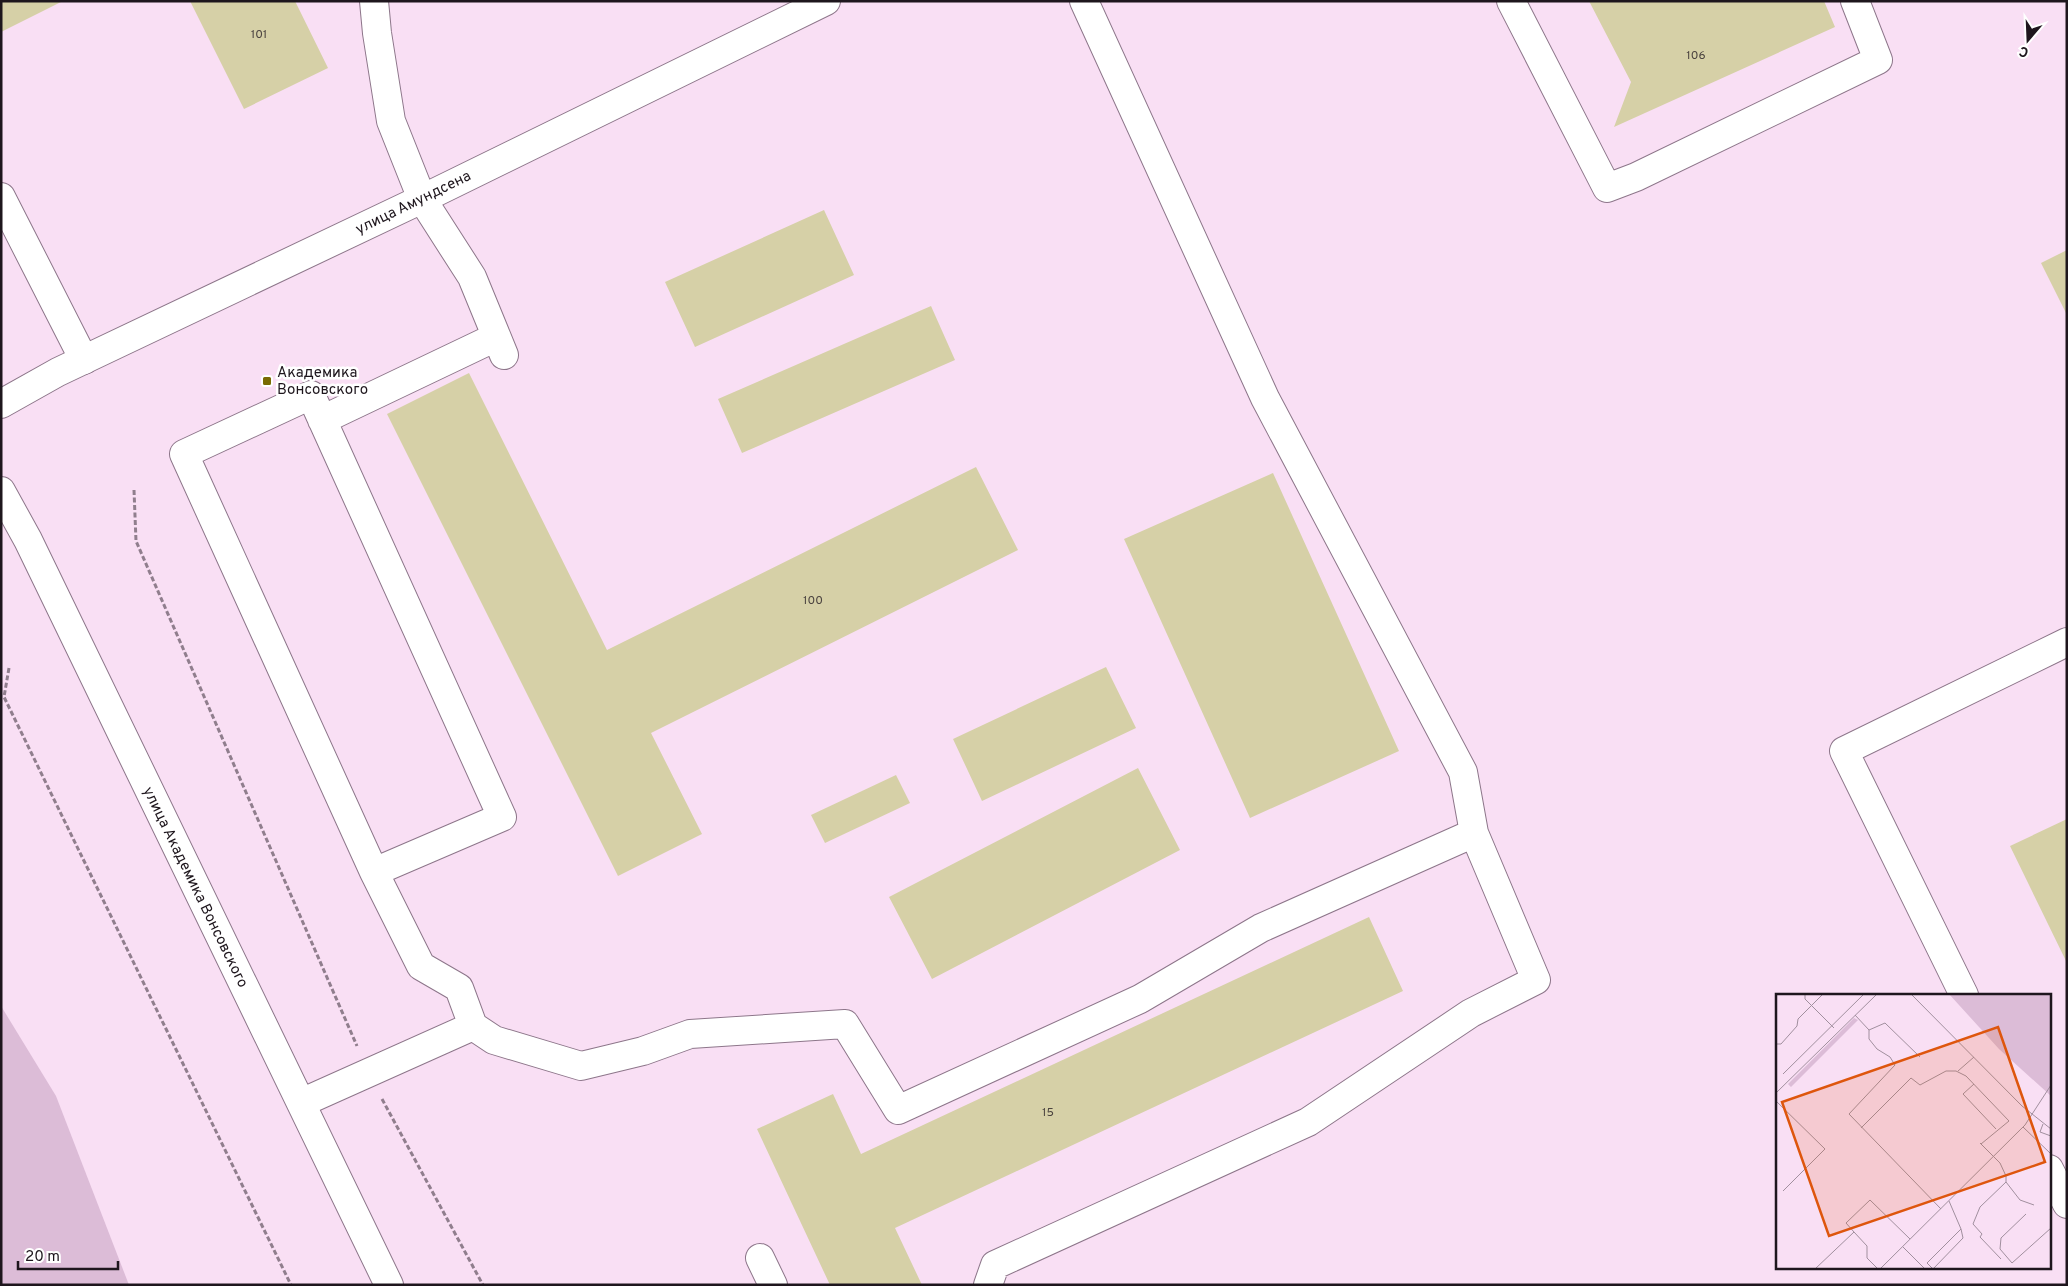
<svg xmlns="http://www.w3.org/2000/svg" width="2068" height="1286" font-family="Overpass,sans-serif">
<rect width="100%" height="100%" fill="#f9dff4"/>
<path fill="#dcbcd7" d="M1,1006L56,1096L129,1285H1Z"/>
<path fill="#d6d0a7" d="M1,1H63L1,32Z
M190,1H295L328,68L244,109Z
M1589,1H1824L1835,27L1614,127L1631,82Z
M824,210L854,275L695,347L665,282Z
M2067,250V315L2041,263Z
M931,306L955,360L742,453L718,399Z
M469,373L607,650L976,467L1018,550L651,733L702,834L618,876L387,414Z
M1273,473L1399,751L1250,818L1124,539Z
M1106,667L1136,728L982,801L953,739Z
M1138,768L1180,850L932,979L889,897Z
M896,775L910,803L825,843L811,815Z
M2067,819V963L2010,846Z
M1369,917L1403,991L895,1228L922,1285H830L757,1129L833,1094L861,1154Z"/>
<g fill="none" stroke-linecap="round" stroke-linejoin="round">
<g stroke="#8d768a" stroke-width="30">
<path id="minor" d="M374,1L377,33L391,121L422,199L472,277L504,355
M1511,1L1607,188L1636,177L1878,60L1855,1
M1,197L84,360
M322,420L496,337
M1,491L28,540L389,1285
M374,872L502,817L311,395L184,454L374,872L421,966L459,988L473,1026L494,1040L581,1066L643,1051L690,1034L845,1024L898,1110L1140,999L1261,928L1474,833
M1964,995L1844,751L2067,642
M301,1103L473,1026
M2049,1169L2067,1204
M760,1258L773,1285
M988,1285L995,1265L1308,1122L1471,1013L1536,980L1474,833L1463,772L1265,398L1084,1"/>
</g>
<g stroke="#8d768a" stroke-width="30">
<path id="major" d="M1,404L58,372L422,199L826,1"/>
</g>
<path stroke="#907e8d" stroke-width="3" stroke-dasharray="5 2.5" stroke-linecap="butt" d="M134,490L136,541L357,1046
M9,668L4,697L291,1285
M382,1099L483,1285"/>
<use href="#minor" stroke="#fff" stroke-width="28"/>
<use href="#major" stroke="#fff" stroke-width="28"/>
</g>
<rect fill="#796b03" stroke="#fff" stroke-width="2" x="262" y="376" width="10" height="10" rx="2.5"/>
<g text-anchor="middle" stroke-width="5" stroke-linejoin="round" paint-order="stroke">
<g font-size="12" fill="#4c4440">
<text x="259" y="38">101</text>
<text x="1696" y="59">106</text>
<text x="813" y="604">100</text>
<text x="1048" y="1116">15</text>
</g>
<g font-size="15" fill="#1e161d" stroke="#fff">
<text transform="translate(413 202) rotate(-26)" y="5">улица Амундсена</text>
<text transform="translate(196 887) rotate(64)" y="5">улица Академика Вонсовского</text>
</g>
<g font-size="15" fill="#1e161d" stroke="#fff" text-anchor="start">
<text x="277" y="377">Академика<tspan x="277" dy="17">Вонсовского</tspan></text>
</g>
</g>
<g transform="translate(1776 994)">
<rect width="275" height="275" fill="#f9dff4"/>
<path d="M173,0H275V102L223,55ZM78,24L82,26L15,93L12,90Z" fill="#dcbcd7"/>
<path fill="none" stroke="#a18f9e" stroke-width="1" d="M29,0V5L58,34M135,0L246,112L275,135M79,21L93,36V45L101,55L114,63L119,71L73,120L165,215M93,36L109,29L144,63M0,50H5L21,32L22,25L47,0M182,77L198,63M7,80L88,0M198,90L187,100L220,135M0,99L101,0M0,107L49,155L7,197M267,130L264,138L275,142M247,133L275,160M85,134L135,84L144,91L170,77H180L190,82L233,127L205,150M204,149L224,169L230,182V188L204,213L197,230L206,240L204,243L225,265M230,188L244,206L258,211M173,207L185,235L151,269L157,275L187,244L185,235M250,220L225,244L224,255L236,269L275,234M78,238L91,252V264L102,275M127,253L149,275M39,275L78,238L70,229L94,206L134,245M104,275L249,131L275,91"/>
<path fill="#de560d" fill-opacity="0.15" stroke="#de560d" stroke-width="2.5" d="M222,33L269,168L53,242L6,108Z"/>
<rect width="275" height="275" fill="none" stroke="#1e161d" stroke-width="2.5"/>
</g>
<rect width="2068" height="1286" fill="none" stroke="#1e161d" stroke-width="5"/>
<g transform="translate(2028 40) rotate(199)" stroke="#ffffff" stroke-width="4" paint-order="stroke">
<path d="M0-4L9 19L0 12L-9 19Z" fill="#1e161d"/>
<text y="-8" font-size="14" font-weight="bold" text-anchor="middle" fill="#1e161d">С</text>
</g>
<path d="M18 1261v8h100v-8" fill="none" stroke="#1e161d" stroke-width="2.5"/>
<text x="25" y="1261" font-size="15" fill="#1e161d" stroke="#ffffff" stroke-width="4" paint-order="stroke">20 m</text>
</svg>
